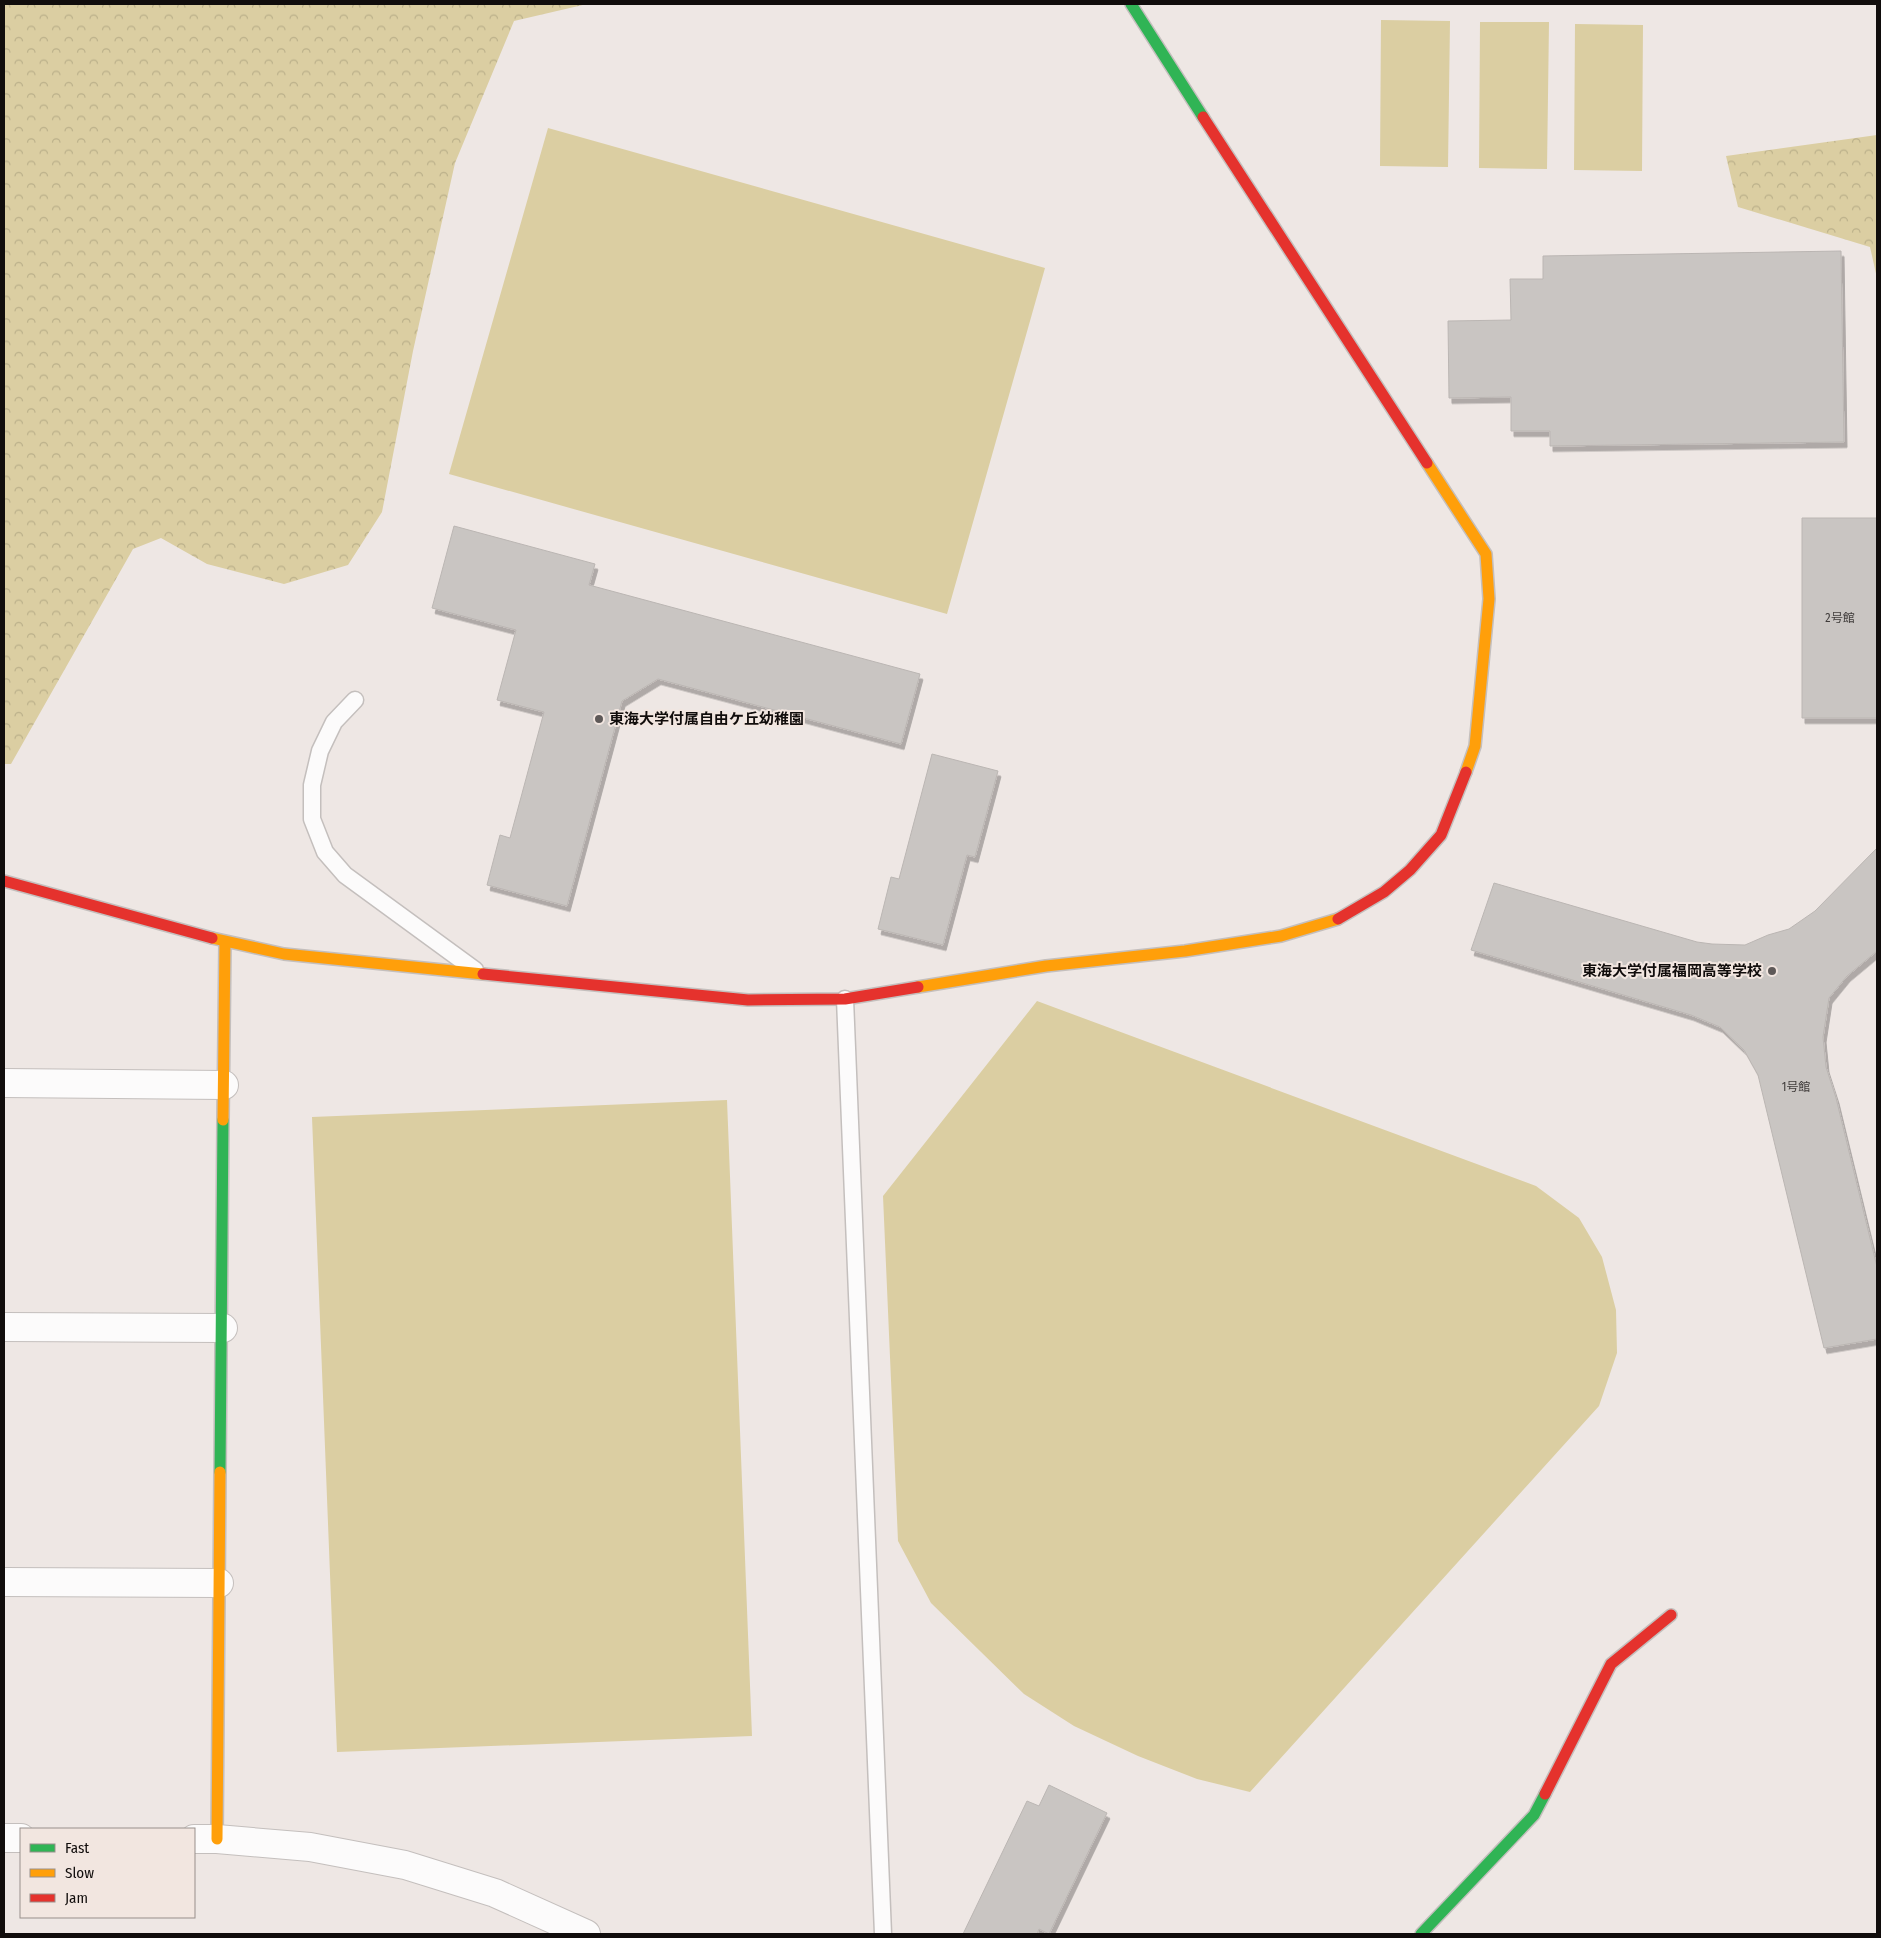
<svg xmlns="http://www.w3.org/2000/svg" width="1881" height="1938" font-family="'Fira Sans Condensed','Noto Sans JP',sans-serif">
<defs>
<pattern id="forest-crowns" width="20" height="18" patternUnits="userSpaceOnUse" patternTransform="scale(1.25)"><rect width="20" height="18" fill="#dbcea2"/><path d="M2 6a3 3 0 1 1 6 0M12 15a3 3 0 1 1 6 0" fill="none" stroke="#bbb08a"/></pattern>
<filter id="shadow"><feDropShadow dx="3" dy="5.5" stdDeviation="0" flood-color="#0004"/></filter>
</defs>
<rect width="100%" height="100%" fill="#eee7e4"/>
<path fill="url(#forest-crowns)" d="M4,4H587L514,21L455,163L413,351L382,512L348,565L284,584L207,564L161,538L133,549L11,764H4Z
M1877,135V278L1870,247L1738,207L1726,156Z"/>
<path fill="#dbcea2" d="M1381,20L1450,21L1448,167L1380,166Z
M1480,22H1549L1547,169L1479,168Z
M1575,24L1643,25L1642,171L1574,170Z
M548,128L1045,268L947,614L449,474Z
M1037,1001L1536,1186L1579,1218L1602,1257L1616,1310L1617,1353L1599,1406L1250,1792L1197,1779L1138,1756L1074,1726L1024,1694L931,1603L898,1541L883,1196Z
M727,1100L752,1736L337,1752L312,1117Z"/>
<path fill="#c9c5c2" stroke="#bbb6b3" filter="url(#shadow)" d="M1841,251L1844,442L1550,446V431H1511V397L1449,398L1448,321L1511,320L1510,279H1543V256Z
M1802,518H1877V718H1802Z
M454,526L595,564L589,585L920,674L901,744L658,679L622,701L567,906L487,885L500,835L510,838L544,712L497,700L516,630L432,608Z
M932,754L998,771L975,857L967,855L943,945L878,929L891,877L899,879Z
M1877,848V951L1847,976L1829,998L1823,1037L1826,1067L1836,1098L1877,1267V1339L1824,1348L1758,1075L1744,1050L1720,1027L1691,1015L1471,950L1494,883L1697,942L1712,944L1745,945L1768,935L1789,929L1815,911Z
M1049,1785L1107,1813L1049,1934L1039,1929L1037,1934H963L1027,1801L1039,1806Z"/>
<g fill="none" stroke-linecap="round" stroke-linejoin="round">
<g stroke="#c4bfbd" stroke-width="19">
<path id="lane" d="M355,700L334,722L320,751L312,785V819L325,852L345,875L475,970
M845,999L883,1934"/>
</g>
<g stroke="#c4bfbd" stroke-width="30">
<path id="street" d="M4,1083L224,1085
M4,1327L223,1328
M4,1582L219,1583
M4,1838H21
M194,1839H217L310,1847L405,1865L495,1893L586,1934"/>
</g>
<g stroke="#c4bfbd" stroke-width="14">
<path id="fast" d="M1131,4L1203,117
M220,1472L223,1120
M1421,1934L1534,1815L1545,1794"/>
</g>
<g stroke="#c4bfbd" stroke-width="14">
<path id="slow" d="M1427,463L1486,554L1489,599L1475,746L1466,772
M212,938L284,954L483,974
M918,987L1046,966L1185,951L1281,936L1338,919
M223,1120L225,941
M217,1839L220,1472"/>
</g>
<g stroke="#c4bfbd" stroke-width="14">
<path id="jam" d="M1203,117L1427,463
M4,881L212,938
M1338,919L1384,892L1410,870L1441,835L1466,772
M483,974L748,1000L845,999L918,987
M1545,1794L1611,1664L1671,1615"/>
</g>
<use href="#lane" stroke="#fcfbfb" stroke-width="16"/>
<use href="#street" stroke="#fcfbfb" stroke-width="28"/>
<use href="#fast" stroke="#30b455" stroke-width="11"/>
<use href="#slow" stroke="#ff9f0a" stroke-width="11"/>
<use href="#jam" stroke="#e5322d" stroke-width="11"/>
</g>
<g fill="#5e5958" stroke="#f2e6e0" stroke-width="2">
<circle cx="599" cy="719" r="5"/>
<circle cx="1772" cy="971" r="5"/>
</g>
<g text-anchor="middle" stroke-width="4" stroke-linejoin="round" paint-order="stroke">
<g font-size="12" fill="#3f3b3a">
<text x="1840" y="622">2号館</text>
<text x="1796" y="1091">1号館</text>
</g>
<g font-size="15" font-weight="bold" fill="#110d0c" stroke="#f2e6e0" text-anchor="start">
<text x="609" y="724">東海大学付属自由ケ丘幼稚園</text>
<text x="1762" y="976" text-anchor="end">東海大学付属福岡高等学校</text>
</g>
</g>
<rect width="1881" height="1938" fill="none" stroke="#110d0c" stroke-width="10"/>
<rect x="20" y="1828" width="175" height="90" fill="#f2e6e0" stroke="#988f8b"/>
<rect x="30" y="1844" width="25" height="8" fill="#30b455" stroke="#988f8b"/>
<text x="65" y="1853" font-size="15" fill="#110d0c">Fast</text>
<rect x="30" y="1869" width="25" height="8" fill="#ff9f0a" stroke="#988f8b"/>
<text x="65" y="1878" font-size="15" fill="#110d0c">Slow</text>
<rect x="30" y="1894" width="25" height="8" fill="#e5322d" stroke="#988f8b"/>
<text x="65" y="1903" font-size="15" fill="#110d0c">Jam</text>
</svg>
